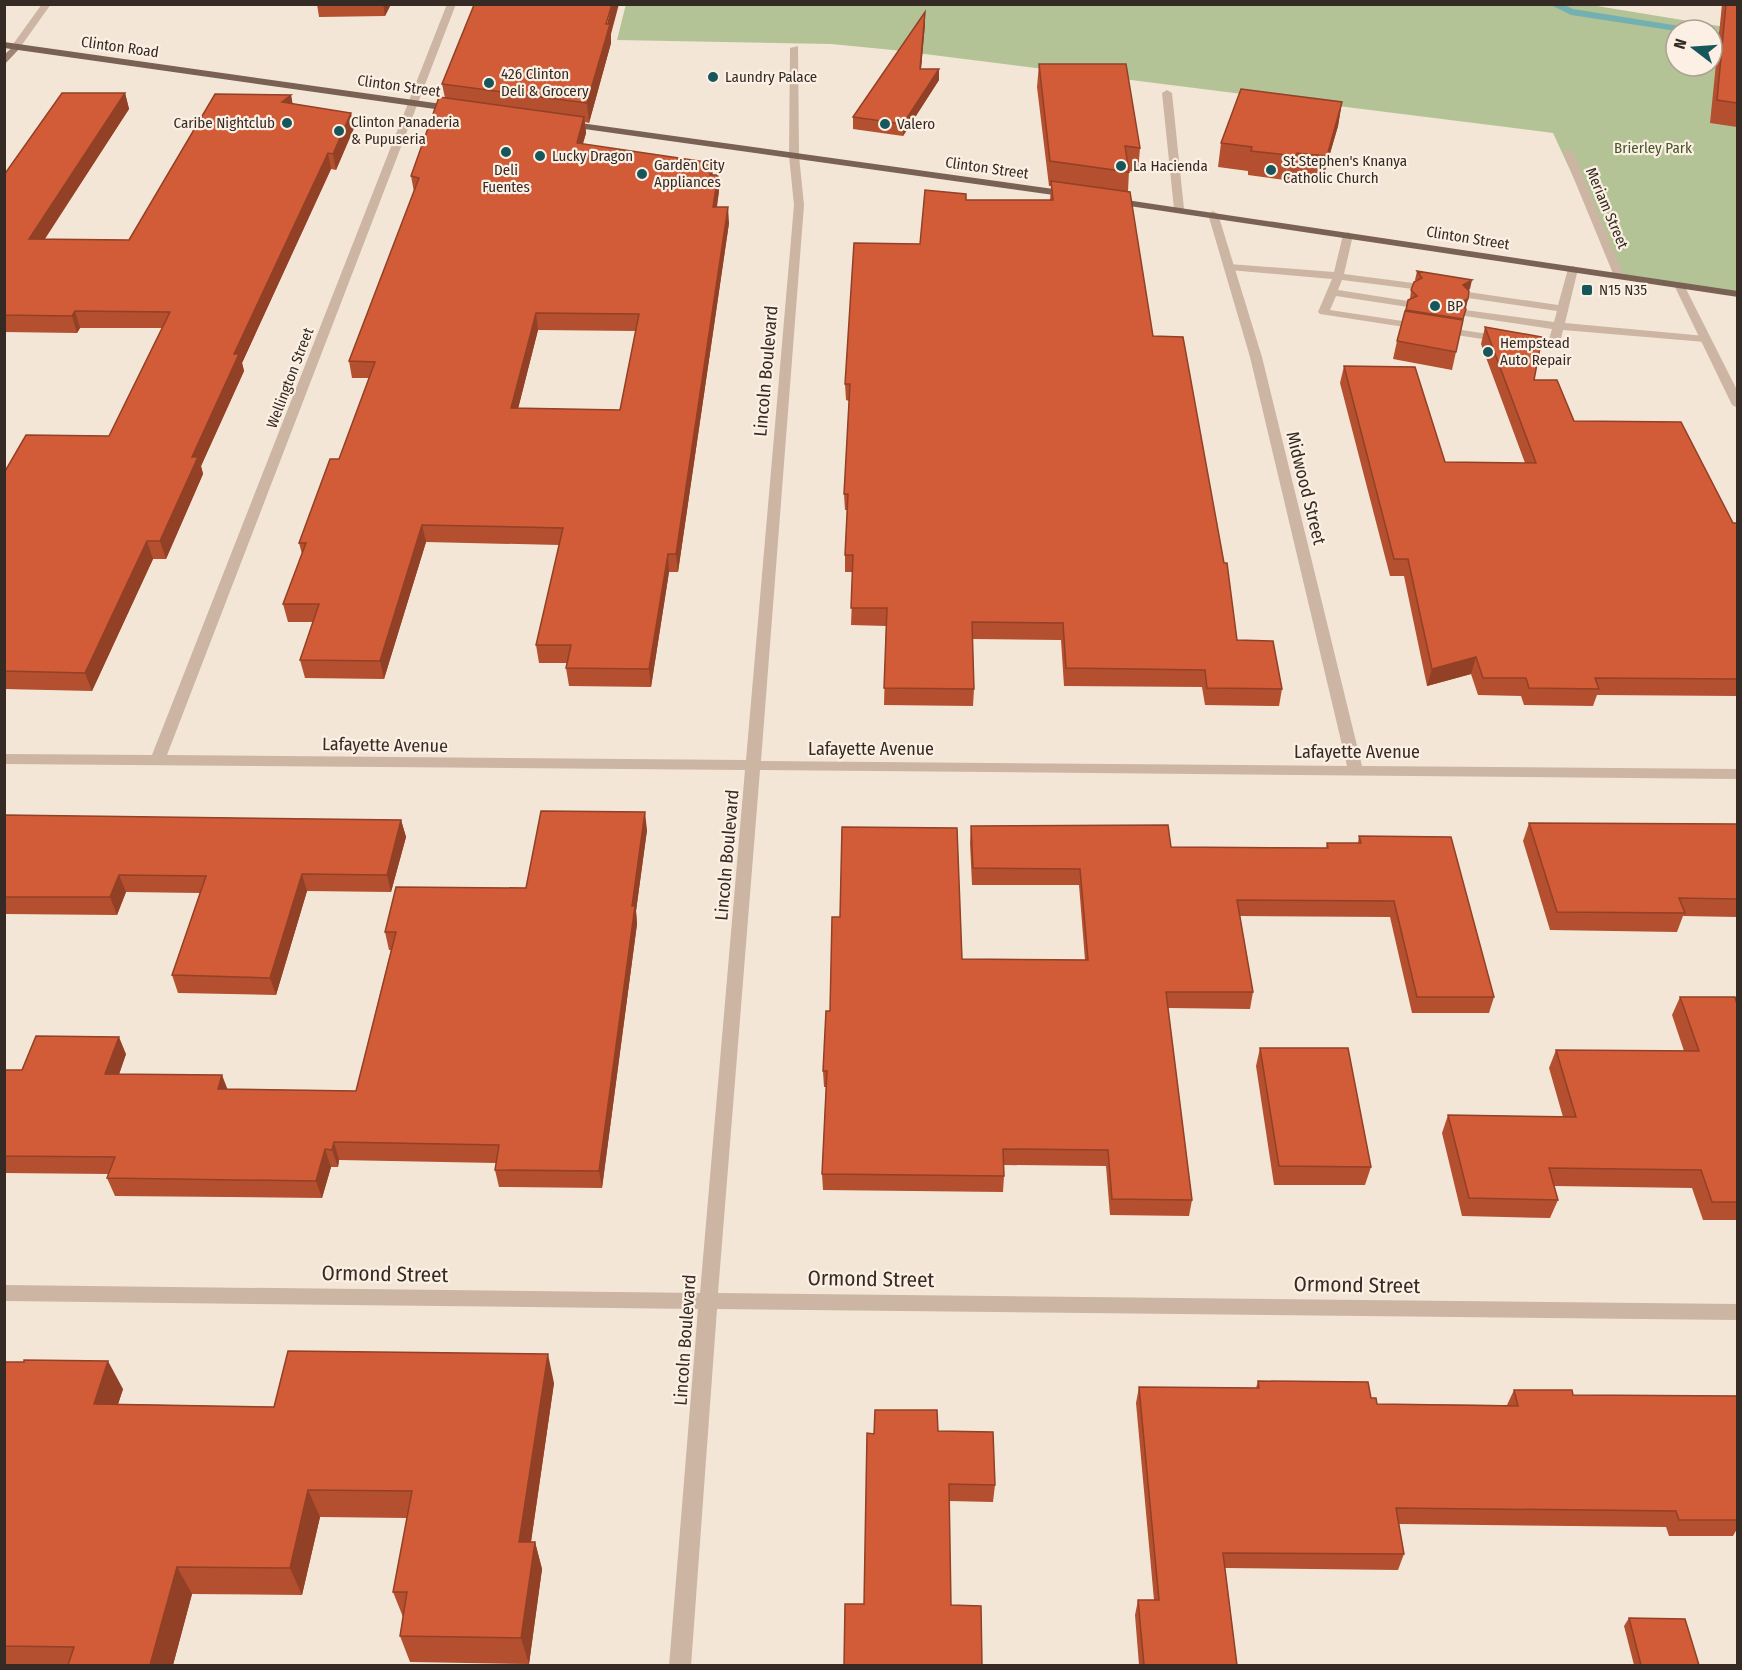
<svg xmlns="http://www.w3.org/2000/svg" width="1742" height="1670" font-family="'Fira Sans Condensed',sans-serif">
<rect width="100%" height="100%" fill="#f3e6d7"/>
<path fill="#b4c396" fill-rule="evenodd" d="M626,4H1585L1737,29V294L1619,276L1553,133L893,50L831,44L617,40ZM1676,30H1712V66H1676Z"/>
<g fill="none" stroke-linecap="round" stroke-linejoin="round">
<path fill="#73b0b2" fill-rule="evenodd" d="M1549,4H1562L1573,9L1686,27L1691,30L1676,31L1571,15Z
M1712,31L1738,35V41L1712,37Z"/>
<path fill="#ccb5a2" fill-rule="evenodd" d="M1565,150L1573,152L1624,276L1623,278L1619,279L1614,276L1563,152Z
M1348,232L1353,235L1344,274L1413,283L1418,286L1413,289L1342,280L1338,290L1408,301L1413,304L1408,307L1336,296L1330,310L1548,343L1552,329L1465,316L1459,313L1465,310L1554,322L1557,311L1468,298L1463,295L1468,292L1558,305L1568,269L1573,266L1578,269L1565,323L1705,336L1711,339L1705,342L1563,330L1559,347L1553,350L1320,314L1318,312L1332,279L1229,270L1224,267L1229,264L1334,272L1343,235Z"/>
<path fill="#ccb5a2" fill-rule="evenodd" d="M42,4H51L19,49H13L11,47Z
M447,4H456L167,755L746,760L794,205L789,156L790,48L798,46L799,156L804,205L761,761L1347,766L1250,357L1208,214L1213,211L1218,214L1262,357L1362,766L1738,769V779L760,770L718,1293L1738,1304V1320L717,1309L691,1666H669L698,1309L4,1301V1285L700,1293L745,770L4,764V754L152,755Z
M1167,90L1172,93L1184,209L1179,212L1174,209L1162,93Z
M1679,282L1684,285L1738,392V408L1732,405L1674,285Z"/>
<path fill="#a08373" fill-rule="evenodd" d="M16,44L21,47L4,65V55Z"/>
<path fill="#796154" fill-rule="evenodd" d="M4,42L456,106L461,109L456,112L4,48Z
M566,121L1068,191L1073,194L1068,197L563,126V122Z
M1113,198L1738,291V297L1109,203V199Z"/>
</g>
<path fill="#b44f2f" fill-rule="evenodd" d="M317,4H391L385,16L319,17Z
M1722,4H1737V127L1710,123Z
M925,24L921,69L939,80L903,136L853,129V117Z
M611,34V43L589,123L585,122L586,133L583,144L713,175L719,191L717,207L729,223L678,572H669L651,687L569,686L566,668L567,663H539L536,645L559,545L426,542L384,679L305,678L300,660L313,622H288L283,604L302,554L299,543L339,459L369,378H352L349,361L414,192L411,176L445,98L442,84ZM538,330L636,331L620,410L518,408Z
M1039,64L1140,148L1138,172L1129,171L1128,191L1153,336L1237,640L1282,689L1279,706L1205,705L1202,687L1064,686L1061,640L972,639L974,689L973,706L884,705L886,626L851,625L853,572H845V555L847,510H845L844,494L849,401L846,400L845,384L920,244L966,200H1050L1051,186H1049L1037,87Z
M125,93L129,109L45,239L129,240L291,95L292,104L354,128L336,170L331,169L242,363L244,371L201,466L203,474L166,559H153L92,691L4,689V473L109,436L162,328H80L77,333L4,332V175Z
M1342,102L1338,126L1322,181L1293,177L1292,181L1248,175V171L1218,167L1221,143Z
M1417,271L1470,289L1468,290V299L1465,308L1463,320L1452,370L1393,359L1397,341L1408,300L1410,299L1411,290L1416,281L1415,280Z
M1485,327L1534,380L1574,421L1733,523H1737V696L1597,695L1593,706L1524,705L1521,696L1478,695L1471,674L1427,686L1404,576H1390L1340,383L1344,366L1445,462L1525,463L1481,344Z
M4,815L401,820L406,837L391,892L307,891L276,995L178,993L172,975L200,893L126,892L117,915L4,914Z
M1529,823L1737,824V917L1683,916L1677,932L1550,930L1523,841Z
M971,826L1171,847L1326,848L1327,843H1358L1359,836L1494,997L1489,1013H1412L1390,917L1240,916L1253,992L1250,1009L1168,1008L1192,1200L1189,1216L1110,1215L1106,1166L1004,1165V1176L1003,1192L823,1190L822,1174L826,1087H824L823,1071L830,1011L962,959L1085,960L1079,885H972L970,843Z
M647,830L636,911L637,924L602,1188L499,1187L495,1170L496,1163L339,1160L338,1167H331L322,1198L115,1196L107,1178L109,1174L4,1173V1070H22L126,1054L119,1074L228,1089L356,1091L391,950H389L385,932L526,888Z
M1680,997L1737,1004V1220H1703L1692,1188L1554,1186L1558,1200L1550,1218L1462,1216L1442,1133L1448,1115L1563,1117L1549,1068L1556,1050L1684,1051L1672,1015Z
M1260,1048L1371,1167L1365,1185H1274L1256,1066Z
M4,1362L123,1389L118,1404L274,1407L554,1383L531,1542H535L542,1569L529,1664L410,1662L400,1636L403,1617L393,1592L407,1518L320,1517L302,1595L192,1594L173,1665H4Z
M1258,1381L1371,1398L1377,1404L1507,1405L1514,1390L1573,1395L1737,1396V1529L1733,1536H1669L1666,1527L1399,1524L1404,1554L1398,1570L1225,1568L1237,1665H1139L1135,1615L1138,1600H1154L1136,1403L1139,1387L1256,1388Z
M938,1431L995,1485L993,1502L949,1501L874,1434Z
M1629,1618L1699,1665H1634L1624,1626Z"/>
<path fill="#924026" d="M383,4H391L385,16Z
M612,4H619L611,34V43L589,123L587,103Z
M925,12V24L920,80V69Z
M939,69V80L903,136V124Z
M125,93L129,109L34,255L29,239Z
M291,95L294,111L282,102Z
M1342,102L1338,126L1322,181L1327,156Z
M351,113L354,128L336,170L333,154Z
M584,117L586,133L578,159L577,143Z
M328,153L331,169L242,363L244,371L201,466L203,474L166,559L160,541L192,457L234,354Z
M1297,153L1293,177L1292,181L1296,156Z
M712,163L713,179L710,175Z
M718,175L719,191L714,223L713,207Z
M728,207L729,223L678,572L676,554Z
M1472,280L1470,289L1461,294L1463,285Z
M1468,299L1466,308L1457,312L1459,303Z
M75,311L80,328L77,333L72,316Z
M536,313L538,330L514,425L511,408Z
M422,525L426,542L384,679L380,661Z
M147,541L153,559L92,691L85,673Z
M668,554L669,572L651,687L649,669Z
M1476,657L1471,674L1427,686L1432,669Z
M645,812L647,830L636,911L637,924L602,1188L599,1171L632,906Z
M401,820L406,837L391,892L387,875Z
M302,874L307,891L276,995L270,978Z
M119,875L126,892L117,915L110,897Z
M119,1037L126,1054L113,1092L105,1074Z
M222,1075L229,1093L218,1089Z
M334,1142L339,1160L338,1167L332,1150Z
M325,1149L331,1167L322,1198L316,1181Z
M548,1354L554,1383L527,1569L519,1542Z
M108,1361L123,1389L109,1432L94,1404Z
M308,1490L320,1517L302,1595L290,1568Z
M535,1542L542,1569L529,1664L521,1638Z
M177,1567L192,1594L173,1665H150Z"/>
<path fill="#d15c37" stroke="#924026" stroke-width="1.5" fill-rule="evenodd" d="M612,4L606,24H610L587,103L442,84L474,5Z
M1726,4H1737V103L1717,100Z
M925,12L920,69H939L903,124L853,117Z
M1039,64H1126L1140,148L1125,146L1129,172L1050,161Z
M1241,89L1342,102L1327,156L1297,153L1296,156L1251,151L1252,147L1221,143Z
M62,93H125L29,239L129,240L215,94L291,95L282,102L351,113L333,154L328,153L234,354H239L192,457H198L160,541H147L85,673L4,671V473L26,435L109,436L170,312L75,311L72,316L4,315V175Z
M439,97L584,117L577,143L712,163L710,175H718L713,207H728L676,554H668L649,669L566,668L571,645H536L563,528L422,525L380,661L300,660L319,604H283L306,543H299L330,459H339L375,362L349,361L419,178L411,176ZM536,313L639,314L620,410L511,408Z
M1051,181L1130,192L1153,336L1183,337L1224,563H1227L1237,640L1273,641L1282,689L1207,688L1205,670L1066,668L1063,623L972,622L974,689L884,688L887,608H851L853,555H845L848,494H844L850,384H845L854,243L920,244L925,190L966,194V200H1053Z
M1417,271L1472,280L1463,285L1469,291L1468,299L1459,303L1466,309L1463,319L1406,310L1408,300L1417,296L1411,290L1414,282L1422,278Z
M1405,311L1463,320L1456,352L1397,341Z
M1485,327L1542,337L1534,380H1557L1574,421L1681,422L1733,523H1737V679L1595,678L1599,689L1529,688L1526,678H1483L1476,657L1432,669L1408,559H1394L1344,366L1415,367L1445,462L1536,463Z
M541,811L645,812L632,906H635L599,1171L495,1170L499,1145L334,1142L332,1150L325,1149L316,1181L107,1178L115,1157L4,1156V1070H22L36,1036L119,1037L105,1074L222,1075L218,1089L356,1091L396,932H385L396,887L526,888Z
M4,815L401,820L387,875L302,874L270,978L172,975L206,876L119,875L110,897H4Z
M1529,823L1737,824V899L1679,898L1685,913L1557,912Z
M1168,825L1171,847L1328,848L1327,843H1361L1359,836L1451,837L1494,997H1417L1394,901L1237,900L1253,992H1166L1192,1200L1112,1199L1108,1150L1003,1149L1004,1176L822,1174L827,1071H823L826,1011H830L832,917H840L842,827L957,828L962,959L1088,960L1080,869L973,868L971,826Z
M1680,997H1735L1737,1004V1202H1712L1701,1170L1549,1168L1558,1200L1469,1198L1448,1115L1576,1117L1556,1050L1699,1051Z
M1260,1048H1348L1371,1167L1279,1166Z
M288,1351L548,1354L519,1542H535L521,1638L400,1636L407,1592H393L412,1491L308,1490L290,1568L177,1567L150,1665H68L74,1647L4,1646V1362H24V1360L108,1361L94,1404L274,1407Z
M1258,1381L1368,1382L1371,1398H1376L1377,1404L1518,1406L1514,1390H1572L1573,1395L1737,1396V1520H1679L1676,1511L1396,1508L1404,1554L1223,1553L1237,1665H1144L1138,1600H1159L1139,1387L1259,1388Z
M875,1410H937L938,1431L993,1432L995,1485L949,1484L951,1605L981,1606L982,1665H844L845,1604H864L867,1433L874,1434Z
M1629,1618L1685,1619L1699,1665H1641Z"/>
<g fill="#17565b" stroke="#fbf0e3" stroke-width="2">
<circle cx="713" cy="77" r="6"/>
<circle cx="489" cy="83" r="6"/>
<circle cx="287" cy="123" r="6"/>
<circle cx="885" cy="124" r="6"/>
<circle cx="339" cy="131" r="6"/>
<circle cx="506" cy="152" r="6"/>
<circle cx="540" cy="156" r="6"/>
<circle cx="1121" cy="166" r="6"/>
<circle cx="1271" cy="170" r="6"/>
<circle cx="642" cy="174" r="6"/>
<rect x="1581" y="284" width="12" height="12" rx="3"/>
<circle cx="1435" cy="306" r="6"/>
<circle cx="1488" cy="352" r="6"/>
</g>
<g text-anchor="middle" stroke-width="4.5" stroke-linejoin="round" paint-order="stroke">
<g font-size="15" fill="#362a25" stroke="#fbf0e3">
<text transform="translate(120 47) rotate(8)" y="5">Clinton Road</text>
<text transform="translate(399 86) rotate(8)" y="5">Clinton Street</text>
<text transform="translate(987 168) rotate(8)" y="5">Clinton Street</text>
<text transform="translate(1607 208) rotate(67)" y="5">Meriam Street</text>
<text transform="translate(1468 238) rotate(9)" y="5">Clinton Street</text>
<text transform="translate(290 378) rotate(-69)" y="5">Wellington Street</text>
</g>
<g font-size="15" fill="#362a25" stroke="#fbf0e3" text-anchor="start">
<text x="501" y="79">426 Clinton<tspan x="501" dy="17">Deli &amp; Grocery</tspan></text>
<text x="725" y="82">Laundry Palace</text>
<text x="351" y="127">Clinton Panaderia<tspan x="351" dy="17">&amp; Pupuseria</tspan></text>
<text x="275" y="128" text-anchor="end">Caribe Nightclub</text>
<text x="897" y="129">Valero</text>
<text x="552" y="161">Lucky Dragon</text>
<text x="1283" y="166">St Stephen's Knanya<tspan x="1283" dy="17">Catholic Church</tspan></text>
<text x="654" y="170">Garden City<tspan x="654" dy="17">Appliances</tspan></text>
<text x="1133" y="171">La Hacienda</text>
<text x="506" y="175" text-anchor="middle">Deli<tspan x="506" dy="17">Fuentes</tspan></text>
<text x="1599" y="295">N15 N35</text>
<text x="1447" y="311">BP</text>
<text x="1500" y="348">Hempstead<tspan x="1500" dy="17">Auto Repair</tspan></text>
</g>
<g font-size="15" fill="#455627" stroke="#fbf0e3">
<text x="1653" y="153">Brierley Park</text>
</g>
<g font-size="18" fill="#362a25" stroke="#fbf0e3">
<text transform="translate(766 371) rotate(-85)" y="6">Lincoln Boulevard</text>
<text transform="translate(1306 488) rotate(76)" y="6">Midwood Street</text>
<text transform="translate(385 745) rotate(1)" y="6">Lafayette Avenue</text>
<text x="871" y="755">Lafayette Avenue</text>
<text x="1357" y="758">Lafayette Avenue</text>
<text transform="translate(727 855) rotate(-85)" y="6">Lincoln Boulevard</text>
<text transform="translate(685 1340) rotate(-86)" y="6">Lincoln Boulevard</text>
</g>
<g font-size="21" fill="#362a25" stroke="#fbf0e3">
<text transform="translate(385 1274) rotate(1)" y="7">Ormond Street</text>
<text transform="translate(871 1279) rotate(1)" y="7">Ormond Street</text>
<text transform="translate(1357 1285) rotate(1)" y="7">Ormond Street</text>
</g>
</g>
<rect width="1742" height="1670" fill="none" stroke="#362a25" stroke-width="12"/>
<g transform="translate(1694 48) rotate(287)"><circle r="28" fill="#fbf0e3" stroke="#aca197" stroke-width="1.5"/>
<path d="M0-4.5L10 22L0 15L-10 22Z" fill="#17565b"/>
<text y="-9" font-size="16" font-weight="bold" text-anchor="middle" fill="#362a25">N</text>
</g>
</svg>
